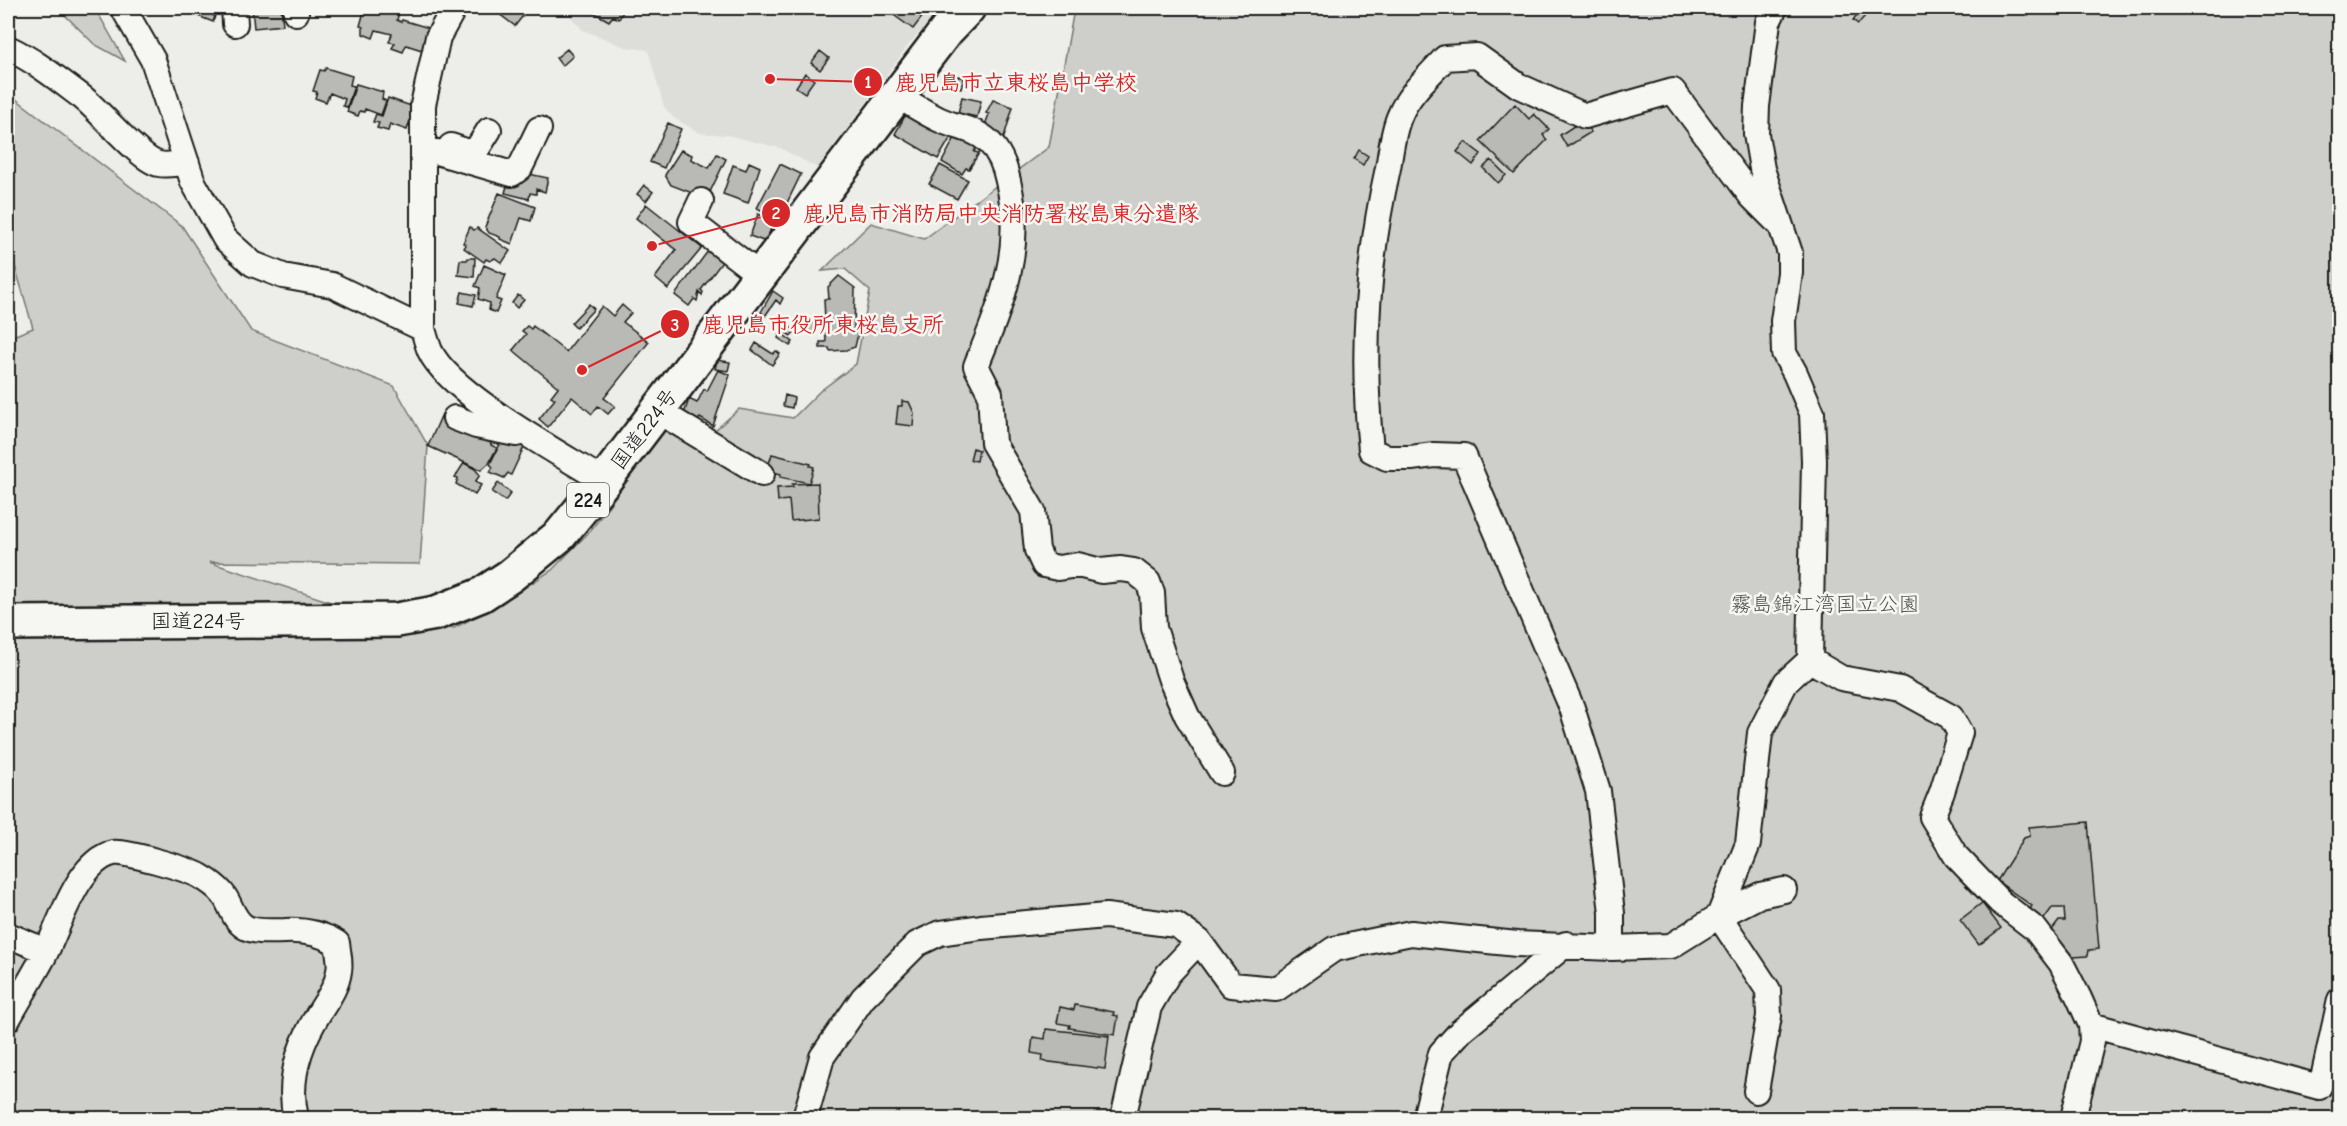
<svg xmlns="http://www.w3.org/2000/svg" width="2347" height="1126" font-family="'Comic Neue','Klee One',sans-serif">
<rect width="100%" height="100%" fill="#edede9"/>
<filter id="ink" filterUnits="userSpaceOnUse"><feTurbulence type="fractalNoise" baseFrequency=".0167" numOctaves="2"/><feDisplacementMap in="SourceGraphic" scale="12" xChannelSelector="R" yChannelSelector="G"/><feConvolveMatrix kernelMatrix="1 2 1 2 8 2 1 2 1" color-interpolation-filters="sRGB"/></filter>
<g filter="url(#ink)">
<path fill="#ddddda" d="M566,8H941L910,43L818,168L780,148L727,135L700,133L674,118L664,107L648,50L625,47L583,30L564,10Z"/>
<path fill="#cececb" stroke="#757574" stroke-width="1.5" d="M58,8H95L125,61L94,44Z
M1082,8H2339V1118H8V338L33,328L8,242V93L182,226L251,331L394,386L428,446L420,564L209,562L416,630L454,628L498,605L552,570L591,530L666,427L697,446L739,409L793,418L820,391L856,364L870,291L845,269L822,271L871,223L924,239L1049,147L1073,15Z"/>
<path fill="#b9b9b6" stroke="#1c1c1c" stroke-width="1.5" d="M252,8H281L283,25L254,28Z
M365,8H382L399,12L397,20L401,22L402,20L429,28L422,50L406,45L403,52L392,48L395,43L389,42L392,34L376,30L373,38L363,34V27L360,26Z
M502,8L512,13L516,8H529L515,26L498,13Z
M586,8H625L619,19L613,16L609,21Z
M884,8H929L913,29Z
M200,10L215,16L213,22L198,16Z
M1859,12L1865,16L1858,24L1853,20Z
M567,49L573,56L562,66L556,58Z
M820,51L829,58L820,70L811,63Z
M326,68L352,76L350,85L354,86L347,107L343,106L345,99L330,93L326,102L315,98L317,92L313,91L320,70L324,71Z
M805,73L814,80L805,93L796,87Z
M958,76L964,78L961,88L955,87Z
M356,84L383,92L382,99L386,101L381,115L365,109L364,112L360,111L358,116L347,112Z
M962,97L981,101L977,117L958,113Z
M388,98L414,107L407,130L390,124L388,131L377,128L379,123L373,122L376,114L382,116Z
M993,100L1013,107L1004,137L992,134L984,128L989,114L986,113Z
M1515,104L1529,119L1534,114L1549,129L1543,135L1547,140L1514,174L1480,141Z
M910,107L954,132L938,159L895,134Z
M1583,120L1591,132L1567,147L1560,135Z
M668,123L681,129L664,168L650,162Z
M958,132L979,142L974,152L979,153L969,169L966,168L962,174L942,162Z
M1465,142L1481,154L1473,165L1457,152Z
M681,150L692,155L691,159L709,168L717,154L726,159L708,196H700L671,185L665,175Z
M1359,150L1368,156L1363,165L1354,159Z
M1491,160L1506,175L1498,183L1483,168Z
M749,162L760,167L748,203L723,194L733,165L746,170Z
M780,164L801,174L783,211L777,208L773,216L757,208Z
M940,165L968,180L957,199L929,184Z
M524,173L548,178L545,192L536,189V194L530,193L529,199L505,193L509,179L522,182Z
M644,185L653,192L646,201L637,194Z
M499,193L535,207L531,221L521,218L512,244L500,239V237L489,233L485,227Z
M646,204L702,248L668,289L655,278L676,250L636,218Z
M758,214L774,220L766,242L750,236Z
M470,227L474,230L477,228L510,251L502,263L495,258L490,261L486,259L484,262L464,248L466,245L463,243Z
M708,251L722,262L701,290L703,292L702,295L699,292L697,301L694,299L689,306L675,295Z
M468,258H475L474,277L458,275L460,260H467Z
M484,265L506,275L496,299L501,301L496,313L489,310L490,303L478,299L480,288L475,286Z
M839,276L855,288L854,332L858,334L855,347L846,350L830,351L829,348H820V342H826L824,299H829L828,287Z
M773,291L783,298L780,304L776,300L765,316L761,312Z
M462,292L476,295L473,306L459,303Z
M518,295L524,300L517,308L512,303Z
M589,304L594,309L576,328L571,323Z
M622,305L631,313L623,322L649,342L604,398L615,406L608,414L598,406L592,414L572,397L548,427L539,419L555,399L551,396L558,387L513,350L526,334L522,331L527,326L531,329L533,326L566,352L602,306L613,316Z
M781,321L795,331L791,336L777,327Z
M808,323H815V333H808Z
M781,333L793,342L790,346L778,338Z
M756,343L773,354L776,351L780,354L772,365L752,350Z
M717,360L730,362L728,371L715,369Z
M718,370L730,375L713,426L700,418L697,421L684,414L689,399L697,403L704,389L707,391Z
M785,395L794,398L792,408L783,406Z
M902,401L909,402L914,413L913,426L896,424L898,406H902Z
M442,414L472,435L491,443V445L497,448L488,464L481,470L428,446Z
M503,435L524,447L511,475L508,473L504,478L490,472L493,467L490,464L500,444L498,442Z
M973,448L979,450L977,461L970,460Z
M772,454L811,464L810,466L814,467L809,483L780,477L781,474L767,470Z
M464,463L475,469L480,475L475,482L481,485L475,495L456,484L458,478L455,477Z
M498,483L511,493L505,501L492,492Z
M818,483L819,518L791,521L789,500L778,501L777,488L793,487L792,484Z
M2088,822L2099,949L2089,950L2088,956L2073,957L2052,930L2059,921H2065L2064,908H2052L2044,919L2030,909L2032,906L1997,881L2024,838L2030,836L2029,827Z
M1982,903L2001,928L1979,945L1960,920Z
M1075,1005L1114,1012L1113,1015L1118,1016L1115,1035L1069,1028L1070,1025L1057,1023L1060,1007L1074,1010Z
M1046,1029L1109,1036L1105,1069L1042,1061L1043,1055L1031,1053L1033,1037L1045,1039Z"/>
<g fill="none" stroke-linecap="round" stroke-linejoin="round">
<g stroke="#1c1c1c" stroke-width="28">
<path id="minor" d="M123,8L153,60L193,182L225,239L253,264L283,276L332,285L423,329
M234,8L235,24
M296,8V13
M454,8L438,37L423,105V329C425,336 427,344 430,351C450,394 561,454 604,481
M8,48C34,60 58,79 82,97C99,110 141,161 159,164C167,166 178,163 187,163
M898,96C911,104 924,112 938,119C954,127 974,128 988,141C1000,152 1005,166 1008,181C1025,249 1001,305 976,366L990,393L993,443L1033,511L1037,550L1044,565L1058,568L1078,565L1101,571L1121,569L1134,571L1148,582L1152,593L1154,628L1171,680L1187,716L1222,773
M451,146L474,154L489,130
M423,148L512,174L520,168L539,129
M701,201L691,222L761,276
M658,411L762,474
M455,418L476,426L516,434L522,432
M1810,660L1841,678L1900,689L1951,717L1960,733L1942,792L1932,817L1956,856L2000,902L2035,929L2061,963L2079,998L2091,1025L2092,1041L2073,1118
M8,935L46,951
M1612,948V913L1598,791L1572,708L1464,456L1434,455L1411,458H1387L1371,450C1361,355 1367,261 1388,168C1391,151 1393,130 1400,115C1409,93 1430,75 1445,58L1477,56L1519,86L1585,116L1673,91L1751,196L1778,223
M8,1019C20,998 32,978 44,956C59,928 77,861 113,853C123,850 190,870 200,876C207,880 217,887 222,893C231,903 232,919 245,927C256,933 272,931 285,931C303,930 322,934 337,943C338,952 341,963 339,971C337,987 327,1000 319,1013C299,1045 287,1080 296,1118
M2091,1025L2319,1087L2324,1074L2340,1000
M1756,1091L1769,1016L1768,990L1719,916L1760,895L1784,890
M805,1118L822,1057L863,998L917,944L940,933L981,927L1106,916L1176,925L1199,941L1231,985L1276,989L1334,949L1411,933L1517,944L1612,948L1671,946L1719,916L1748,844L1760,733L1786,682L1810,660L1814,461L1812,413L1795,373L1784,353L1783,321L1790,273V253L1762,169L1756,134L1757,106L1768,22L1775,8
M1123,1118L1149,1007L1168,974L1199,941
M1425,1118L1441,1053L1461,1031L1566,944"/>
</g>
<g stroke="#1c1c1c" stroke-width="38">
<path id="highway" d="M8,623L397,620L436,613L481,595L510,576L560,535L604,481L946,31L968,8"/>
</g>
<use href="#minor" stroke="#f6f6f2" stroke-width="24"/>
<use href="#highway" stroke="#f6f6f2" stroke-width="33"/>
</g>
</g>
<g text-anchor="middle" stroke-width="5" stroke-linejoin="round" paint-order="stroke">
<rect fill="#f6f6f2" stroke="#5d5d5c" stroke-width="1.5" x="567" y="483" width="42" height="34" rx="4.5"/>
<g font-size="20" font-weight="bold" fill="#1c1c1c">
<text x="588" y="507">224</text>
</g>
<g font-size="21" fill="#1c1c1c" stroke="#f6f6f2">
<text transform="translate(644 429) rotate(-53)" y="7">国道224号</text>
<text x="198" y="628">国道224号</text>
</g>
<g font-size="21" fill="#515151" stroke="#f6f6f2">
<text x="1825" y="611">霧島錦江湾国立公園</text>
</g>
</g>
<path fill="none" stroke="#d62828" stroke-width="2" d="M770 79L868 82M652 246L776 213M582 370L675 324"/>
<g fill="#d62828" stroke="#f6f6f2" stroke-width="2">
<circle cx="770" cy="79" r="6"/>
<circle cx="652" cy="246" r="6"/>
<circle cx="582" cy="370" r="6"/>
<circle cx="868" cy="82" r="15"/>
<circle cx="776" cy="213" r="15"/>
<circle cx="675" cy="324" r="15"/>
</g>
<g font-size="18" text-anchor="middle" font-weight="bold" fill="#fff">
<text x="868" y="88">1</text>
<text x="776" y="219">2</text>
<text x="675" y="331">3</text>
</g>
<g font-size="22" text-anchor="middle" font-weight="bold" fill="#d62828" stroke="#f6f6f2" stroke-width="5" stroke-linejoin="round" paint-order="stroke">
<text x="1016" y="90">鹿児島市立東桜島中学校</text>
<text x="1001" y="221">鹿児島市消防局中央消防署桜島東分遣隊</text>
<text x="823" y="332">鹿児島市役所東桜島支所</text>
</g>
<rect width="2347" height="1126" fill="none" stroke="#f6f6f2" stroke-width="30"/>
<rect x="15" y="15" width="2317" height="1096" fill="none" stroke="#1c1c1c" stroke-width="2" filter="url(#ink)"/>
</svg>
